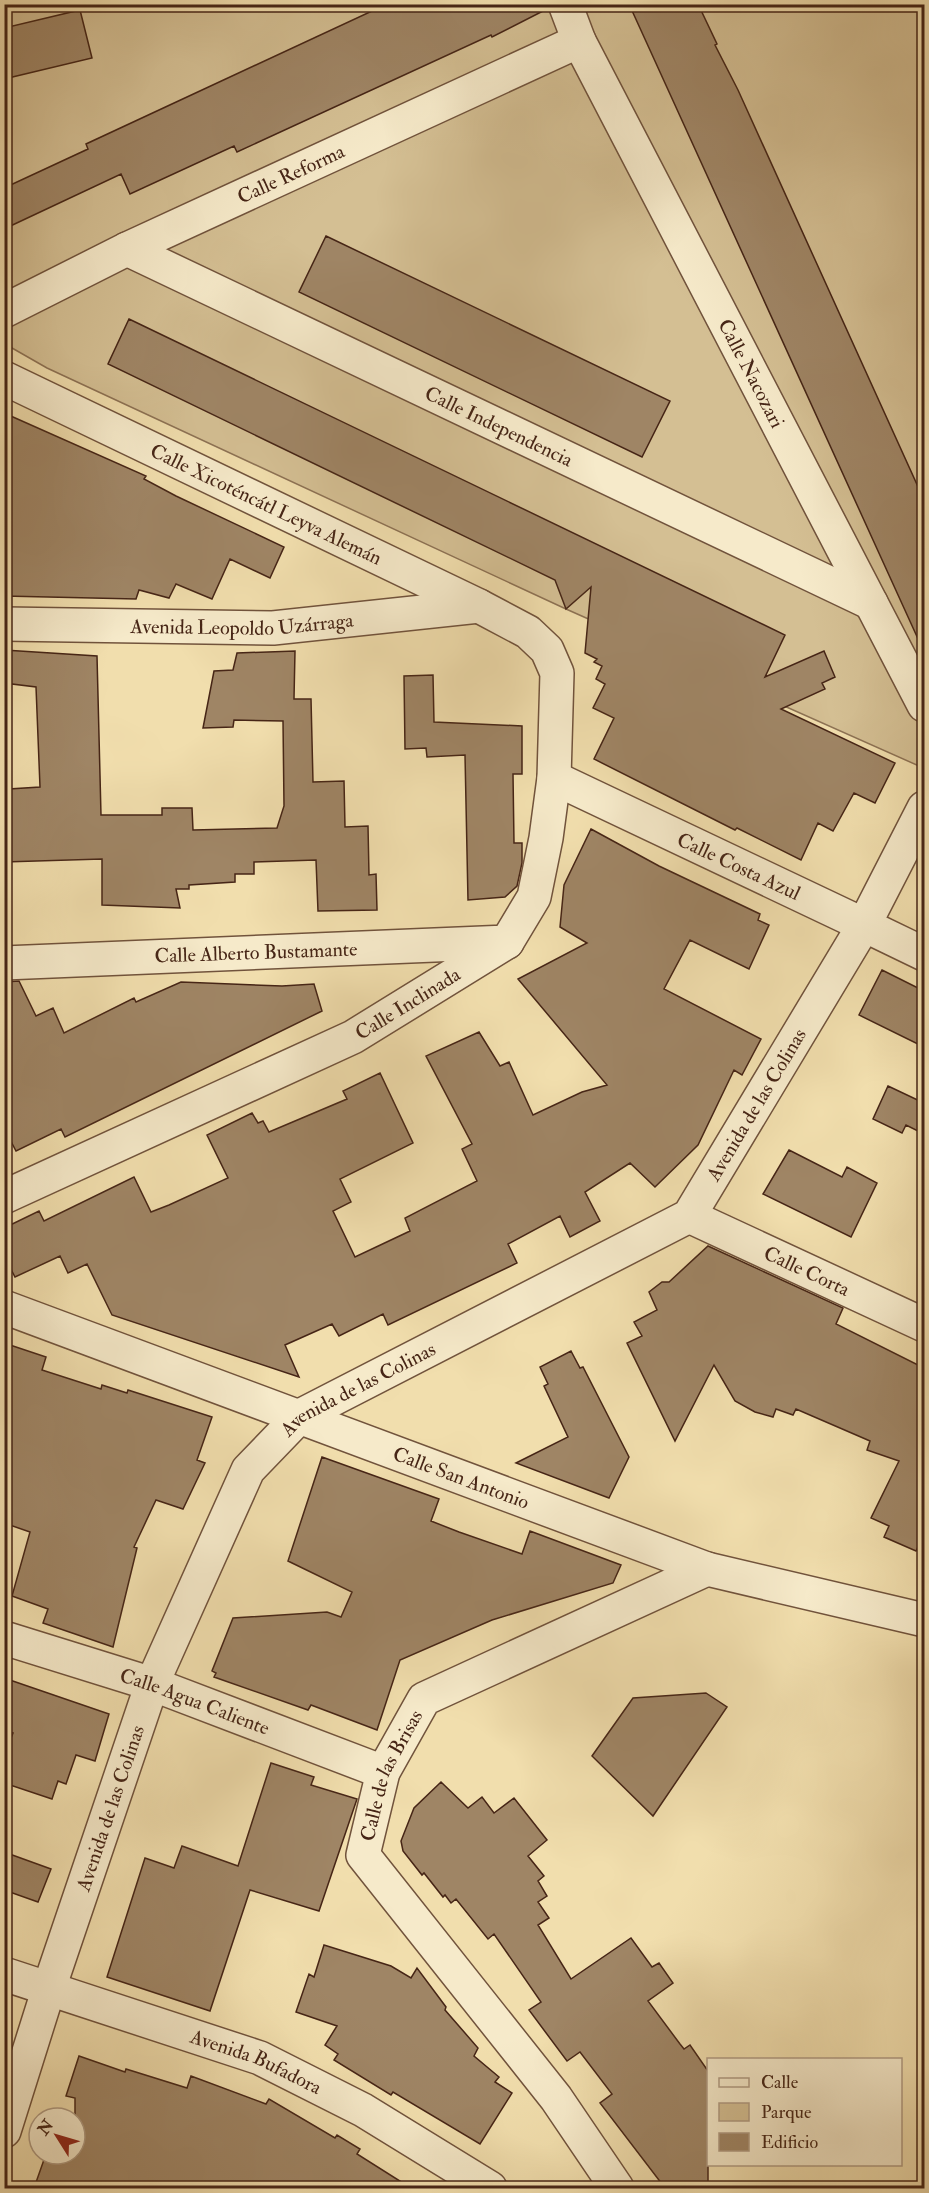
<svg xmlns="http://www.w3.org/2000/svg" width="929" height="2193" font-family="'IM FELL Double Pica',serif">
<rect width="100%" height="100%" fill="#f1dead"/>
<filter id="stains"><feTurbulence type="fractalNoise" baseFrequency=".00333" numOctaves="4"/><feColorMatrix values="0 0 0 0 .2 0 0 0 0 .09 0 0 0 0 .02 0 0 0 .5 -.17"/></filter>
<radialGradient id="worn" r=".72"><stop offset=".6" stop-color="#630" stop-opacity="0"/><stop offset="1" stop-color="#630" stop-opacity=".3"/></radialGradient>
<path fill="#d4bf93" stroke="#8d7254" stroke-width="1.5" d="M5,5H924V754L919,766L566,609L47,368L5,344Z"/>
<path fill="#9f8565" stroke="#462516" stroke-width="1.5" d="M387,4H547V9L492,37L491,35L237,152L234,146L130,194L121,174L4,229V188L88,149L86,144Z
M629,4H698L717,44L715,45L738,90L924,500V652Z
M80,10L92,58L4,79V28Z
M326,236L670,401L642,457L299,292Z
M129,319L785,635L765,677L824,651L835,677L822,683L825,689L781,709L895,763L875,803L854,793L833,831L818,823L801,860L737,828L735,830L594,759L614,718L593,708L605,684L596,679L602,666L594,662L597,659L585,653L591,587L566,609L555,580L108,364Z
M4,413L146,476L144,479L176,496L284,547L270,578L230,559L212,599L176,584L169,598L139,590L136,599L4,596Z
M4,650L97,656L101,815H162V808H192L193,830L277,828L284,806L283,721L234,720L233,727L203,728L214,671L233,670L237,653L295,651L294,699H311L313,782L344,781L345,827L368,826L369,875L376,874L377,910L318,911L316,860L254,862V874H235V882L189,885V889H176L180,908L102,905V859L4,862V794H9V789L40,787L36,687L4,683Z
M433,675L434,722L522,726V774H513L514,843H522V863L517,886L505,897L468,900L465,755L427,757L426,748L405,749L404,676Z
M591,829L659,866L760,914L758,920L769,925L749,969L690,940L664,989L761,1039L742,1075L734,1070L698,1145L655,1187L630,1163L585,1192L600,1221L570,1237L560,1216L508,1244L517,1263L388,1325L383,1314L339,1336L332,1324L285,1345L299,1377L112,1315L87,1264L68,1273L60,1256L15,1277L4,1256V1228L39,1211L44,1221L134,1177L151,1212L169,1205L228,1178L207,1135L252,1113L258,1123L263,1121L269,1132L347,1099L343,1091L380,1073L413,1143L340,1179L351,1202L333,1211L355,1257L410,1231L405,1218L477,1181L462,1149L472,1144L426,1056L479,1032L500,1066L509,1062L533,1115L582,1092L607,1085L518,979L587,943L560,927L564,885Z
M882,970L924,991V1047L859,1015Z
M19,981L36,1016L53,1008L64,1033L134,998L136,1002L181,982L282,986L314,984L322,1011L65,1137L61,1129L16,1151L4,1128V982Z
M888,1086L924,1103V1134L906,1125L902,1133L873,1119Z
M789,1150L842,1177L847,1167L877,1183L851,1237L763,1194Z
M708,1246L843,1308L836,1324L924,1368V1534L916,1551L884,1537L889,1526L871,1518L899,1461L867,1450L870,1441L796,1409L793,1415L776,1409L773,1417L755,1412L735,1401L714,1365L675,1441L627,1343L642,1336L634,1322L657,1310L649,1292L662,1282H669Z
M4,1343L46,1357L42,1370L101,1389L102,1385L127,1393L128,1390L212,1417L197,1460L205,1463L183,1509L156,1500L134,1547L137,1548L113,1647L43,1623L48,1609L12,1596L30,1532L4,1523Z
M571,1351L580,1368L583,1367L629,1457L609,1498L516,1463L568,1437L544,1386L548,1384L540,1367Z
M322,1457L439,1499L431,1521L459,1532L522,1554L530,1531L621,1565L613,1583L492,1620L400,1660L377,1730L311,1705L308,1710L214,1677L216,1673L212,1671L233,1618L327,1612L341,1617L352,1592L288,1561Z
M4,1678L109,1714L95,1761L76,1755L66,1784L58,1781L52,1799L4,1783V1756L13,1733L4,1730Z
M706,1693L727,1707L653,1816L592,1756L633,1698Z
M271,1763L314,1777L311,1785L357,1799L319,1911L250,1890L210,2011L107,1977L145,1858L174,1868L182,1846L238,1866Z
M441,1782L468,1808L482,1797L494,1813L514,1798L547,1840L528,1856L544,1876L538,1881L547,1896L538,1902L549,1918L538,1925L571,1979L631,1938L652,1967L659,1963L673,1983L648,2001L680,2044L684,2049L690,2045L708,2071V2188H665L600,2103L612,2094L580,2052L567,2061L529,2010L541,2002L494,1934L488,1939L456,1899L451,1903L445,1895L443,1897L424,1873L422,1875L403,1851L401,1841L414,1808Z
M4,1852L51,1869L38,1902L4,1890Z
M324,1945L391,1966L411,1978L417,1968L446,2007L445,2010L478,2048L474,2056L499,2077L495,2082L512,2093L480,2144L393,2092L391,2095L334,2060L338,2054L325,2045L337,2026L296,2012L309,1974L314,1977Z
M79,2056L125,2072L126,2069L187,2088L191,2076L266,2104L269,2099L335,2138L337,2135L360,2149L357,2154L411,2188H34L46,2154H75V2098L66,2096Z"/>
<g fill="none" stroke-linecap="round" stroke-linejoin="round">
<g stroke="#71533c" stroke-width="36">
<g id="minor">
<path id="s1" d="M565,4L579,41L924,705"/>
<path id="s2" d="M127,249L871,603"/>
<path id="s3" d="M4,311L127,249L579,41"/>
<path id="s4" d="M4,624L273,628L479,606"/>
<path d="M924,808L864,925L924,954"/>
<path id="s5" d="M4,1197L353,1037L507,942"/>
<path id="s6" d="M689,1216L924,1325"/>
<path id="s7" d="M4,1307L707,1569L924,1620"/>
<path id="s8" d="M4,1638L152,1684L383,1772"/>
<path id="s9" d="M4,1974L260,2058L363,2110L490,2188"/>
<path id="s10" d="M617,2188L556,2098L363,1855L383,1772L424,1699L707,1569"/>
</g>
</g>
<g stroke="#71533c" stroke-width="36">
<g id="tertiary">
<path id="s11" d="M4,378L479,606L528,632L547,650L557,673L554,778L546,838L534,897L507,942L4,963"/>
<path id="s12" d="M4,2131L49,1988L152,1684L248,1470L300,1416L689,1216L864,925L554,778"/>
</g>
</g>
<use href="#minor" stroke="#f6eaca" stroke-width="33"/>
<use href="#tertiary" stroke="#f6eaca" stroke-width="33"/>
</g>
<g text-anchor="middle" stroke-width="5" stroke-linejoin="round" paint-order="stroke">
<g font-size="20" fill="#462516" stroke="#f6eaca">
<text dy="7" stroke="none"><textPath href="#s3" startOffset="318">Calle Reforma</textPath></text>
<text dy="7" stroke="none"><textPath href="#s1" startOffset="414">Calle Nacozari</textPath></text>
<text dy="7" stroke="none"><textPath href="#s2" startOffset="412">Calle Independencia</textPath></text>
<text dy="7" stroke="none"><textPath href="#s11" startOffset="291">Calle Xicoténcátl Leyva Alemán</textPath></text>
<text dy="7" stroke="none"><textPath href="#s4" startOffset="238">Avenida Leopoldo Uzárraga</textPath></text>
<text transform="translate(739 866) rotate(25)" y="7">Calle Costa Azul</text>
<text transform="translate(256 952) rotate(-2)" y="7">Calle Alberto Bustamante</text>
<text dy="7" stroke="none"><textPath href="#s5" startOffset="448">Calle Inclinada</textPath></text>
<text dy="7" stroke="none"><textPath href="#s12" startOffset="1348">Avenida de las Colinas</textPath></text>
<text dy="7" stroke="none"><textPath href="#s6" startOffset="130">Calle Corta</textPath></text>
<text dy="7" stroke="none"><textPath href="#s12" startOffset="844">Avenida de las Colinas</textPath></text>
<text dy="7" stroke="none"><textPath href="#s7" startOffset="488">Calle San Antonio</textPath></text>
<text dy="7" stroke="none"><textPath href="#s8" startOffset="201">Calle Agua Caliente</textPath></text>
<text dy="7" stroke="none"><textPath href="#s10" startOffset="504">Calle de las Brisas</textPath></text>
<text dy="7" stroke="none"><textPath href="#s12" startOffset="340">Avenida de las Colinas</textPath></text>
<text dy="7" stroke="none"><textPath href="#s9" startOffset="267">Avenida Bufadora</textPath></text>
</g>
</g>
<rect width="929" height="2193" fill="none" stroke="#f1dead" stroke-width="24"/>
<rect x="6" y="6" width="917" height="2181" fill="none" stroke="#462516" stroke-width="3"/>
<rect x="12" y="12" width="905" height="2169" fill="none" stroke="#462516" stroke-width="1.5"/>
<rect x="707" y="2058" width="195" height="108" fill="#f6eaca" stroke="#b09b82" stroke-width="1.5"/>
<rect x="719" y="2078" width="30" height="9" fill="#f6eaca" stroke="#b09b82" stroke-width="1.5"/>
<text x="761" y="2088" font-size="18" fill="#462516">Calle</text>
<rect x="719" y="2103" width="30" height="18" fill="#d4bf93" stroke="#b09b82" stroke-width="1.5"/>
<text x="761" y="2118" font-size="18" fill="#462516">Parque</text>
<rect x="719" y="2133" width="30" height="18" fill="#9f8565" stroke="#b09b82" stroke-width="1.5"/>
<text x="761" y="2148" font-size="18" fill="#462516">Edificio</text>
<g transform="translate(57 2136) rotate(307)"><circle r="28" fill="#f6eaca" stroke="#b09b82" stroke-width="1.5"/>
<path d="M0-4.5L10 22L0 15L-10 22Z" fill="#8f2418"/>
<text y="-9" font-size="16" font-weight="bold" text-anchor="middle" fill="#462516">N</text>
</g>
<rect width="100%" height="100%" filter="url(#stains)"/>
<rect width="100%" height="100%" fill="url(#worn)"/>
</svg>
